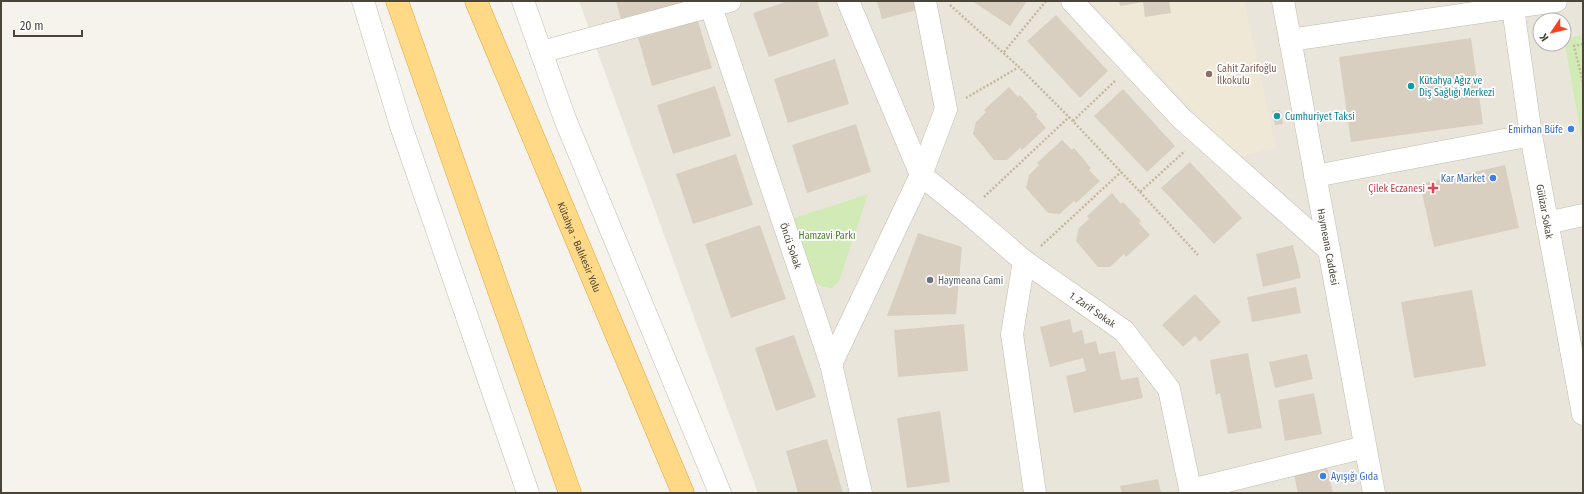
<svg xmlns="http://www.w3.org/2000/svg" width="1584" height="494" font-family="'Fira Sans Condensed',sans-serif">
<rect width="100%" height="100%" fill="#f6f3ec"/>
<path fill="#eae5da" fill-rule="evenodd" d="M579,1H1583V493H758ZM1540,20H1564V44H1540Z"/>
<path fill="#efe8d6" d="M1091,1H1244L1276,147L1237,158Z"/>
<path fill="#d2eab5" d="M1583,35V146L1564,39Z
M868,194L839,281L832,288L823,287L815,282L794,218Z"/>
<path fill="#d8cfc1" d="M616,1H690L621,20Z
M788,1H817L829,36L769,57L753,13Z
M877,1H914L917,10L882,19Z
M972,1H1027L1010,26Z
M1119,1H1169L1171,13L1145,17L1143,2L1120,6Z
M1056,15L1108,71L1080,98L1027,41Z
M698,21L712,68L652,86L638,38Z
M1471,38L1483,124L1351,142L1339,57Z
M835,59L849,104L788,123L774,79Z
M715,86L731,136L673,154L657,105Z
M1009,87L1018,97L1020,95L1030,106L1038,115L1036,116L1046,128L1022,150L1020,148L1007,160H994L973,134L976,122L986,112L984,110Z
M1123,89L1175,146L1147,172L1094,116Z
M1280,110L1283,124L1275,125L1272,111Z
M856,124L871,172L807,193L792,145Z
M1062,140L1072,150L1074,148L1091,168L1089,170L1100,181L1076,203L1074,201L1060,214L1048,213L1026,188L1029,175L1039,165L1037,163Z
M736,154L753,205L693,224L676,174Z
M1190,162L1242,218L1214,244L1161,188Z
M1505,165L1519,228L1434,247L1420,184Z
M1112,193L1121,204L1123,202L1141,221L1139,223L1150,235L1126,257L1124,254L1110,267H1098L1076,241L1079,228L1089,219L1087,216Z
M760,225L786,299L731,318L705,244Z
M918,233L962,247L956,314L887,316Z
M1293,245L1301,278L1263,287L1256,254Z
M1296,287L1301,313L1252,322L1247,297Z
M1472,290L1486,366L1414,378L1401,302Z
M1195,294L1221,322L1200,342L1195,336L1183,347L1162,325Z
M1070,319L1073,333L1082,330L1085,344L1096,341L1099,354L1115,351L1121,380L1138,377L1143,398L1074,413L1066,376L1086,371L1083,358L1050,367L1040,327Z
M964,324L968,371L898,377L894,330Z
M794,335L816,397L776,411L755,348Z
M1248,353L1262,428L1228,434L1220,393L1216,395L1210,360Z
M1307,354L1313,379L1275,388L1269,362Z
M1314,393L1322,434L1285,441L1278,400Z
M940,411L950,482L907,488L897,418Z
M827,439L843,493H798L786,451Z
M1327,467L1333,493H1298L1294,474Z
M1158,479L1161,493H1122L1120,486Z"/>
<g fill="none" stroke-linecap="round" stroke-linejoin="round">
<g stroke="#c2bbae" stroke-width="23">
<g id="minor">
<path d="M363,1L401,126L528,493"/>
<path d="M523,1L565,119L720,493"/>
<path id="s1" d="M709,1L831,364L861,493"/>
<path id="s2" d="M848,1L921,175L968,213L1024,261L1124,331L1169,389L1191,493"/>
<path d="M1072,1L1181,118L1329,250"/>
<path id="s3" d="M1283,1L1374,493"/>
<path id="s4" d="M1513,8L1531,135L1583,414"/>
<path d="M1290,40L1556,1"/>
<path d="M541,52L730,1"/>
<path d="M1315,176L1531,135"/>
<path d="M1547,223L1583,215"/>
<path d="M1024,261L1012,334L1035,493"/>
<path d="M831,364L921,175L946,109L925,1"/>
<path d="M1191,490L1365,447"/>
</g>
</g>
<g stroke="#e0a43c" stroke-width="23">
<g id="trunk">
<path d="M397,1L570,493"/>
<path id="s5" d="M476,1L683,493"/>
</g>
</g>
<path stroke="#c4b79f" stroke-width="2.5" stroke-dasharray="2 2" stroke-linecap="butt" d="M950,5L1019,67
M1583,44L1574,46L1583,82
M1004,52L1046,1
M966,98L1019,67L1069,117L1140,192L1185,151
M1073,121L1116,80
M1140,192L1198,255
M984,197L1069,117
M1041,246L1121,172"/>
<use href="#minor" stroke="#fff" stroke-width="22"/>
<use href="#trunk" stroke="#ffd985" stroke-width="22"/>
</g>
<circle fill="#8d6e63" stroke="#fff" stroke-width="1.5" cx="1209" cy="74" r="4"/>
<g fill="#0f9aa8" stroke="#fff" stroke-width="1.5">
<circle cx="1411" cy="86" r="4"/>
<circle cx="1277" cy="116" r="4"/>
</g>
<g fill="#3f7fe0" stroke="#fff" stroke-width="1.5">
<circle cx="1571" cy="129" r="4"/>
<circle cx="1493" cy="178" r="4"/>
<circle cx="1323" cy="476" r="4"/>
</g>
<path fill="#e0444e" stroke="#fff" stroke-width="1.5" d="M1431 182h4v4h4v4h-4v4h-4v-4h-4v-4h4z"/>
<circle fill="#6b7280" stroke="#fff" stroke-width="1.5" cx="930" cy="280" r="4"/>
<g text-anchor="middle" stroke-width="3.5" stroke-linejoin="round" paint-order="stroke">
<g font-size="10" fill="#785e54" stroke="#fff" text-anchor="start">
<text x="1217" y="72">Cahit Zarifoğlu<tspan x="1217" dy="12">İlkokulu</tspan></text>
</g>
<g font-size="10" fill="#0d838f" stroke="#fff" text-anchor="start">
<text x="1419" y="84">Kütahya Ağız ve<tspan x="1419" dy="12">Diş Sağlığı Merkezi</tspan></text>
<text x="1285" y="120">Cumhuriyet Taksi</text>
</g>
<g font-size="10" fill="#366cbe" stroke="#fff" text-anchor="end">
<text x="1563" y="133">Emirhan Büfe</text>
<text x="1485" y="182">Kar Market</text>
<text x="1331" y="480" text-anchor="start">Ayışığı Gıda</text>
</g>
<g font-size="10" fill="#be3a42" stroke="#fff" text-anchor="end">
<text x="1425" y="192">Çilek Eczanesi</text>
</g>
<g font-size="10" fill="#4b4439" stroke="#fff">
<text dy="4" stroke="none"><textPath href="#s4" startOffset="206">Gülizar Sokak</textPath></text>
<text dy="4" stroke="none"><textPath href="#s1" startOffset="258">Öncü Sokak</textPath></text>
<text dy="4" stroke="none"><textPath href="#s5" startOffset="267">Kütahya - Balıkesir Yolu</textPath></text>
<text dy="4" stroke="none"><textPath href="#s3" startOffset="250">Haymeana Caddesi</textPath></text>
<text dy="4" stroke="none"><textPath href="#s2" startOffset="407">1. Zarif Sokak</textPath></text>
</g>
<g font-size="10" fill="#4a7f2a" stroke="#fff">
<text x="827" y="239">Hamzavi Parkı</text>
</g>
<g font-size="10" fill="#5b616d" stroke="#fff" text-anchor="start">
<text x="938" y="284">Haymeana Cami</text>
</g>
</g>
<rect width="1584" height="494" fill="none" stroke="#4b4439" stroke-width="4"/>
<g transform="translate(1552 32) rotate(235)"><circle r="19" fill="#ffffff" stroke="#b7b4b0"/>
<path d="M0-3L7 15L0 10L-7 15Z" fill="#fc3f1d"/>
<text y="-6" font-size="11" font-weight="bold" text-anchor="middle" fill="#4b4439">K</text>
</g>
<path d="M14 30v6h68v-6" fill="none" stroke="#4b4439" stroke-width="2"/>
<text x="20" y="30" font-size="12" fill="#4b4439" stroke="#ffffff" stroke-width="3" paint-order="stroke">20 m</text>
</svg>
